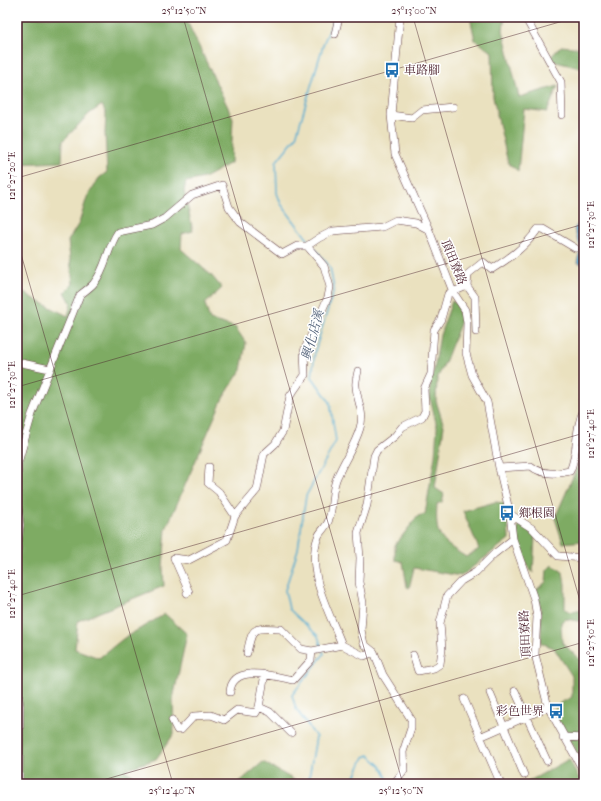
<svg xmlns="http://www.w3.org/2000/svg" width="601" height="801" font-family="'IM FELL French Canon','Noto Serif TC',serif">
<rect width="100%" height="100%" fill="#fff"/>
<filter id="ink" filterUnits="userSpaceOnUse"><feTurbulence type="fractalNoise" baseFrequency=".025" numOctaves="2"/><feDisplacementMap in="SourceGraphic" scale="8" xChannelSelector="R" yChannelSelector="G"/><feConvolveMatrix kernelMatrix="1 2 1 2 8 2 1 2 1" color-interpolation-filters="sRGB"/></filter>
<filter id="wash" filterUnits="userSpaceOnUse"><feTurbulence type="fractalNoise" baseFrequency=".012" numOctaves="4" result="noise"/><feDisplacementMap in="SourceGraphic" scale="16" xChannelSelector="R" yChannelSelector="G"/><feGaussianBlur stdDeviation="0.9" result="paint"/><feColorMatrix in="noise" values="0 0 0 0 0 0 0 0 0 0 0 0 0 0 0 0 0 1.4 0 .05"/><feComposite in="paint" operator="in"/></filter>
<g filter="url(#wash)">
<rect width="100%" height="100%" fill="#eae1bf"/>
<path fill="#7eab64" stroke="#646548" d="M17,17H185L233,118L231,163L204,178L186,182L184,191L193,231L182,234L181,249L211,275L222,288L205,304L210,320L235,327L246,343L241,370L222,400L166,529L163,567L164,586L78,621L75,649L99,658L124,638L165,614L187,634L173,699L174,734L156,759L124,770L149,784H17V288L38,301L68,316L71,303L65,292L73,284L68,241L79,223L87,197L99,178L107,172L105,133L106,114L102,105L89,114L63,141L62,162L17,164Z
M470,17H505L503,30L519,97L558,86L547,112L524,109L518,171L508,163L493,97L492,52L475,40Z
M561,46L584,48V69L548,60Z
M452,301L457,304L461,321L446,360L437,379L436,401L444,426L435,488L444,494L442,502L437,504C435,537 439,540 466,557L479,549L463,511L495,502L504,503L508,518L509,539L461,576L414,568L409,588L407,587L403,562L395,560V545L418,516L425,514L435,456L437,427L430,398V383L434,370L440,335Z
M584,446V541L563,543L555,518L581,458Z
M519,524L535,536L533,573C523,562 513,538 519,524Z
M552,565L563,572L565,584V609L570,612L584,610V622L566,619L561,622L562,642L578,658L584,660V764L564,733L554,710L560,703L572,697V676L554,648L541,643V611L536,590L546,582L547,570Z
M569,759L582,784H524Z
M263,762L301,784H237Z"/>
<path fill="#53acd1" stroke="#4e667e" d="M578,224L584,227V265L577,262L581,248L574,229Z"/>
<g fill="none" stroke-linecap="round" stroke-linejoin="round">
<path stroke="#53acd1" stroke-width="1.5" d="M309,241L281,204L277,193L276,162L296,137L324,42L335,17
M312,245L330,267L334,289L315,351L312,377L330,402L336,441L306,496L298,549L285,590L289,609L318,636L321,646
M310,784L309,778L316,737L296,709L292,695L324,654L323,651
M346,784L354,779L364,757L369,755L381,766L390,784"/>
</g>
</g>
<g filter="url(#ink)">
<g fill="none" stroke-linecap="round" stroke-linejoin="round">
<g stroke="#623c41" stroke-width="8">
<path id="minor" d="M400,17L391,115L395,154L429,230L453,292L465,310L467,323L466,353L472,375L487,402L499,468L510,514L513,539L534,599L537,617L535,654L548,707L584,772
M525,17L561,82L562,115
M335,34L339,17
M391,115L412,118L422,110L453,107
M467,286L475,297L476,332
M17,362L50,369
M358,371C357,376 355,382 356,386C357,403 365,411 360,428C355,445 345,459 338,475C330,491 334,504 329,519C328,526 320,531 318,537C305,572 330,613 342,645L364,656L374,652
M209,467L208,483L219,492L235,516
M499,468L531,466C541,475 558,474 570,471C579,451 574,428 584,410
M510,514L533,529L558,556L584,558
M17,552L20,525L17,497L18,463L32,414L80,295C85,291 91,287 94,283C106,269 107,248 118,232L152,225L165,218L192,195L222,185L229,207L240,222L282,254L297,246H307L319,238L333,231L382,227L396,220L416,223L429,230
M187,593L189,592L174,558L189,560L227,540L235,516L257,490L264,454L275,444L283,431L290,396L305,375L304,351L328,297L330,287L324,266L307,246
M247,653C253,625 253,628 281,629L301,649L312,651L342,645
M413,655L418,671L434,668L440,664L442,649L440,623L447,596L461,581L476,572L494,554L513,539
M17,683L20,706L19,784
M515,691L547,761
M230,692C232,663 274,676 293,680L311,660L312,651
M490,693L524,775
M464,699L500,782
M259,707L270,712L291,733
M172,720L177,730H181L194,716L211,715L224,720L237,710L256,713L259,707L265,674
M480,737L548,707
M563,737L584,738
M396,784V781L404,770L403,752L411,728V719L383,675L374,652L364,644L361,630L363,603L359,582L360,558L358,533L367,505L374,456L377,450L395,436L402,427L422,417L425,411L424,389L431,374L434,330L441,319L448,294L467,286L468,274L483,262L492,269C510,258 525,247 538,229H543L575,248"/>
</g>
<use href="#minor" stroke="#fff" stroke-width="7"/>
</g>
</g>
<path fill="none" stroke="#4a1f2b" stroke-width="1" stroke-opacity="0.45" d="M183,17L403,784M413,17L584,615M17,178L577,17M17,240L173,784M17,387L584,224M17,596L584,433M89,784L584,642"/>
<defs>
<g id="bus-bare" transform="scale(1.2)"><path d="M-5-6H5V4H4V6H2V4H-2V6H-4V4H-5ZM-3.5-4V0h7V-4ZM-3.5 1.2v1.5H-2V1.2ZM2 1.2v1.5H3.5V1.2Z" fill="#1f6fb2" stroke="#fff" stroke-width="2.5" paint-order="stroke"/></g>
</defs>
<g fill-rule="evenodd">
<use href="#bus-bare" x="392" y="70"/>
<use href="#bus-bare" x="507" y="513"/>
<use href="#bus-bare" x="556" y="711"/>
</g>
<g text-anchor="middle" stroke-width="3" stroke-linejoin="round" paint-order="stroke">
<g font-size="12" fill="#4a1f2b" stroke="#fff" text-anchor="start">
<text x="404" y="74">車路腳</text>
<text x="519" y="517">鄉根園</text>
<text x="544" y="715" text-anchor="end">彩色世界</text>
</g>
<g font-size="12" fill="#4a1f2b" stroke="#fff">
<text transform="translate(454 262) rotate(68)" y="4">頂田寮路</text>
<text transform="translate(525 634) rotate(-93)" y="4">頂田寮路</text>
</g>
<g font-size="13" font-style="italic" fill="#4e5e76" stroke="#fff">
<text transform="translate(312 335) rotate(-75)" y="5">興化店溪</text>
</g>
</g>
<rect width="601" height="801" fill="none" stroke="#fff" stroke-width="44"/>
<rect x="22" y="22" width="557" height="757" fill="none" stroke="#4a1f2b" stroke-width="1.5"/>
<g font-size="10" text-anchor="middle" fill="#4a1f2b">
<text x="184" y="14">25°12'50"N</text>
<text x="414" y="14">25°13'00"N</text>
<text transform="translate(11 176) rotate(-90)" y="4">121°27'20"E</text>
<text transform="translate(590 225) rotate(-90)" y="4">121°27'30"E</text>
<text transform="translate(11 385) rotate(-90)" y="4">121°27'30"E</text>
<text transform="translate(590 434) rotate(-90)" y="4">121°27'40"E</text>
<text transform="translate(11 594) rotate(-90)" y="4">121°27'40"E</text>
<text transform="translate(590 643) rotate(-90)" y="4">121°27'50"E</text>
<text x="172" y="794">25°12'40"N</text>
<text x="401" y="794">25°12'50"N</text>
</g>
</svg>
